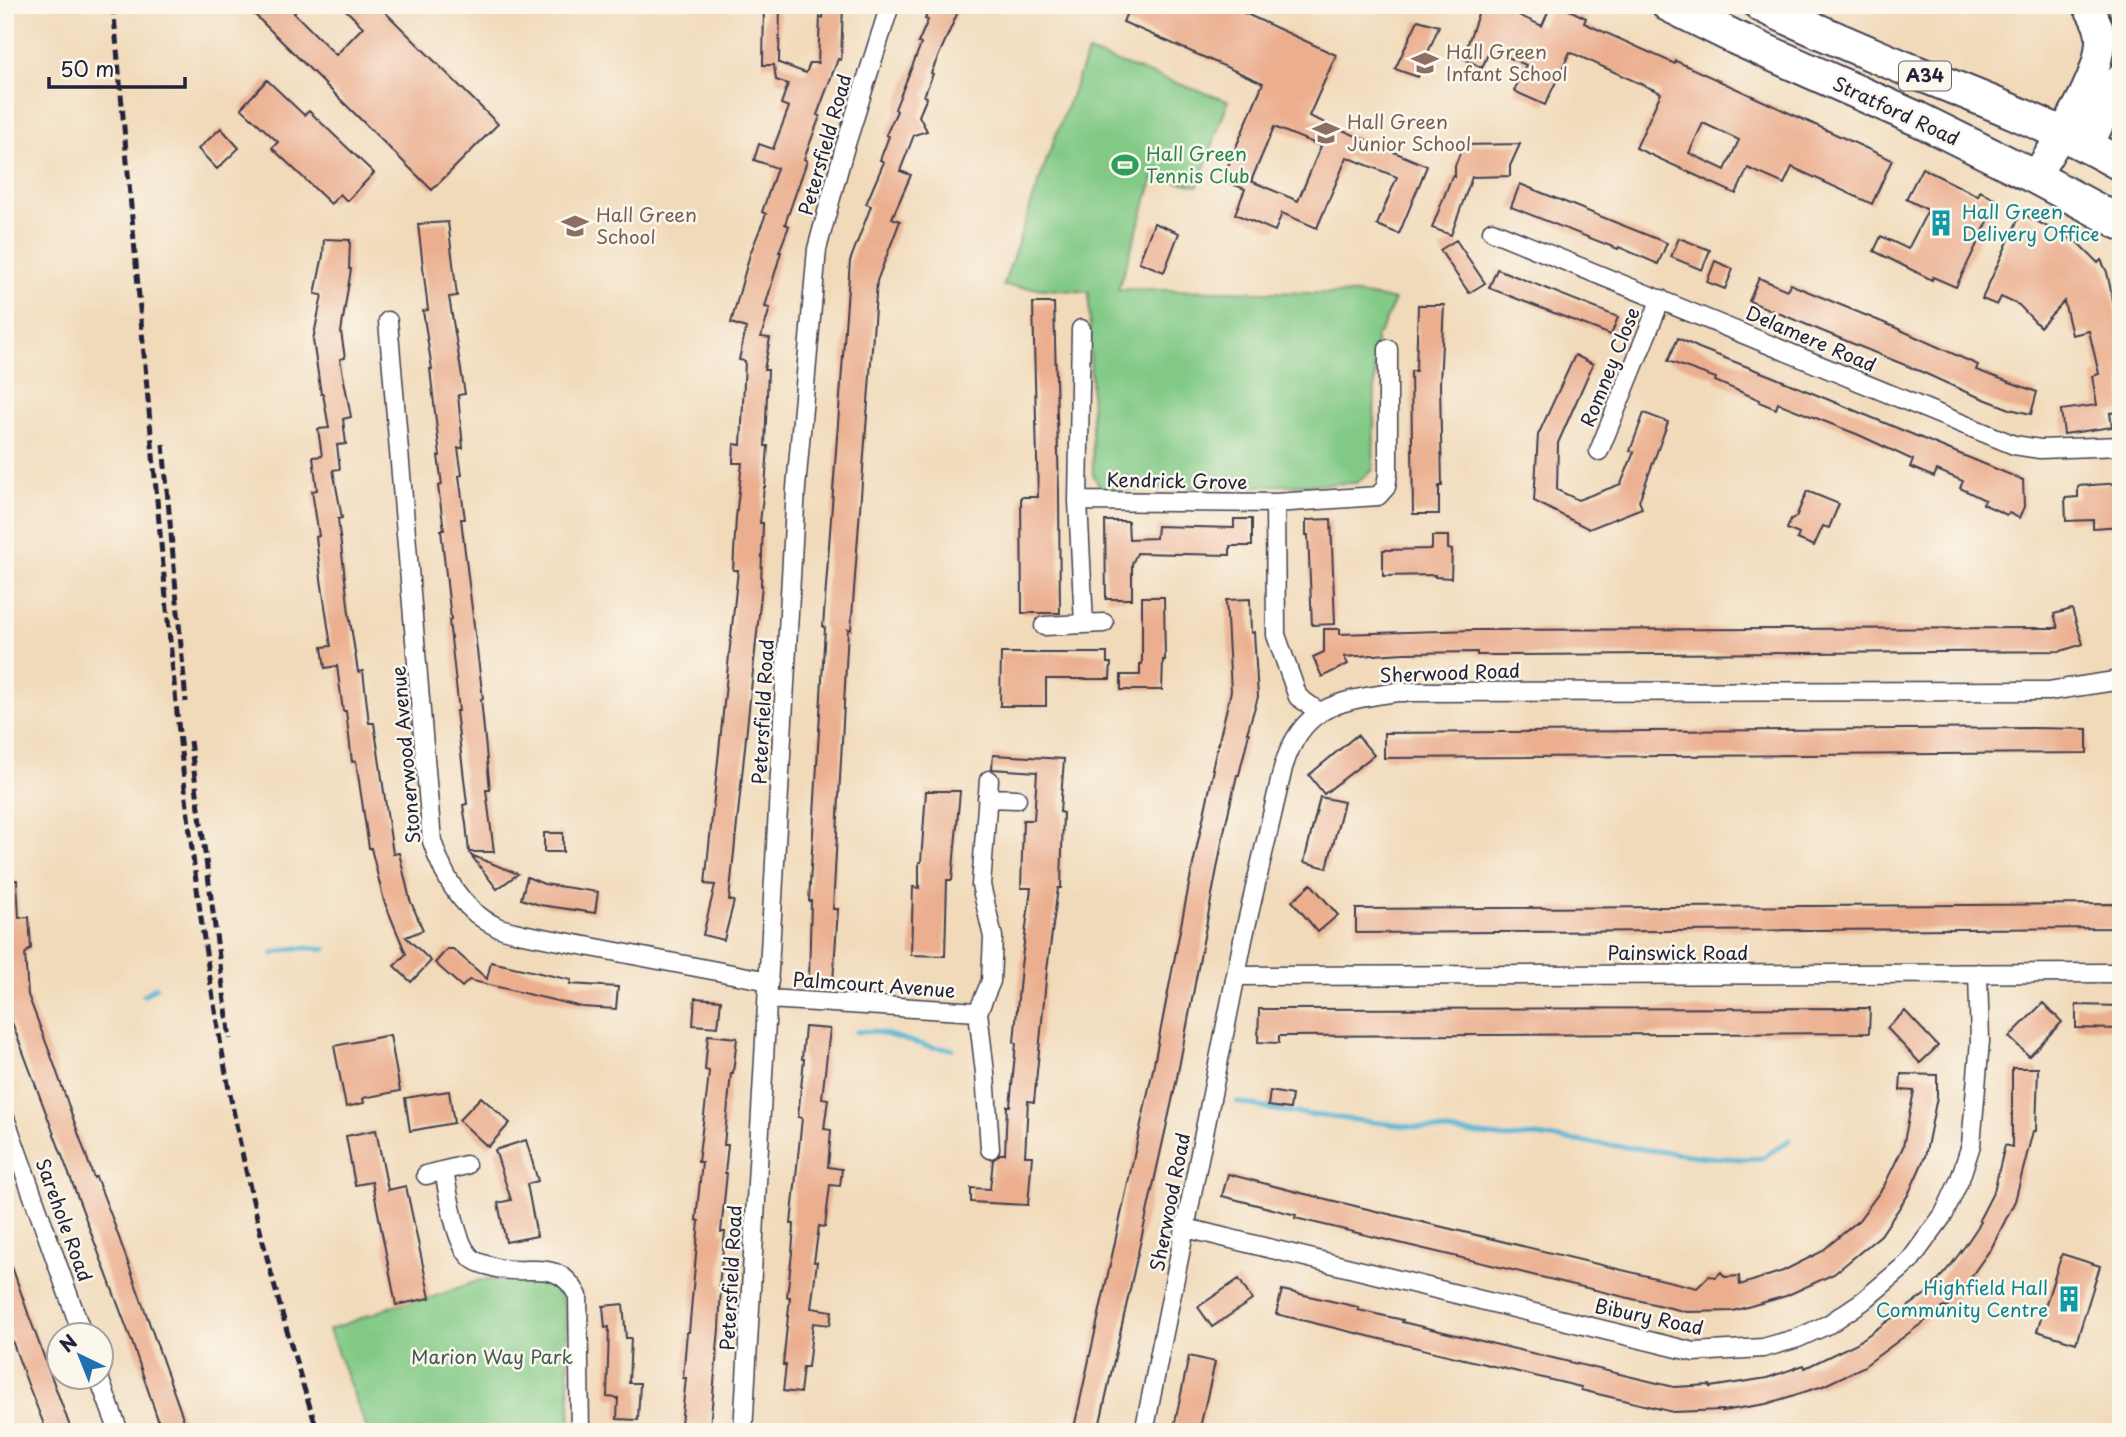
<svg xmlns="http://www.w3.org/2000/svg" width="2126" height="1437" font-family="'Playpen Sans',sans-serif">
<rect width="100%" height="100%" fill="#fbf7ec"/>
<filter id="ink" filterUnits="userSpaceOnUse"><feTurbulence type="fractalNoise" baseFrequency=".0143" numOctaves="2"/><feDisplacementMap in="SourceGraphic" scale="14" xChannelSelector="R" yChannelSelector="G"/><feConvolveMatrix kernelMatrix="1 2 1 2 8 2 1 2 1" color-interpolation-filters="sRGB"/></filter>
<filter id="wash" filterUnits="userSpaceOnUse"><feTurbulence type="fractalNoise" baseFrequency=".00686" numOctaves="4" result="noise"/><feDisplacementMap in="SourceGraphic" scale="28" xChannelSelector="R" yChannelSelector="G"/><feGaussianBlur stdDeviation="1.57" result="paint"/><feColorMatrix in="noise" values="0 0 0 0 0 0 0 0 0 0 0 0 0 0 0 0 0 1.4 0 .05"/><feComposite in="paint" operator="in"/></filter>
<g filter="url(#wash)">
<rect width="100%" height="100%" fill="#f1daba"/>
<path fill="#81c985" stroke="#527660" stroke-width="2" d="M2099,5H2121V40L2115,42Z
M1088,52L1228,101L1198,186L1154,177L1118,289L1357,294L1395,300L1380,333L1376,336L1373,470L1356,483L1102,490L1093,475L1089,292L1003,286L1049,153Z
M480,1280H537L557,1289L566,1310L571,1432H368L329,1330L396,1305L430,1298Z"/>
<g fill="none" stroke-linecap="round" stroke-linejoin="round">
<path stroke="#53b1d1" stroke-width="5" d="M273,954C290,946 308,948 326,949
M144,995L156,987
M856,1032L873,1031L931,1047L952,1049
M1237,1102L1280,1111L1507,1138L1536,1136L1706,1157L1743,1159L1762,1158L1790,1140"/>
</g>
<g id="blocks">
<path fill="#ebaf8f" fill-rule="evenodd" d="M245,5H301L294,13L336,55L363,27L341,5H378L498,124L432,190Z
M764,5H780L779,63L806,73L810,63H818L820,17L823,18L824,5H843L841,60L838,59L817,115L820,116L804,159L807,161L785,224L789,226L779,252H781L765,307L770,308L761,337L770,338L764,370H768L765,446H768L765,487H764L760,523H763L761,585H762L729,900L734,901L724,940L703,935L715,885L705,884L738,570H733L736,518L742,463H733L734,444L741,445L745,361L739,360L746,328L731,323L750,254L766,214L762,212L777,168L754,160L759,144L773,149L789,107L781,104L788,84L776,80L774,65H763Z
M931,5H961L931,73L933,74L924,96L927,97L919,116L927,131L914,135L900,171L911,175L892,218L900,221L877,281L851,630L848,629L833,909H838L833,982L809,981L811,901H809L825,628L823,627L850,261L871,206L866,204L884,162L880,160L889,136L886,135L897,111L895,109L921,44L918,43L928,20L925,19Z
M1130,5H1227L1336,55L1309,116L1427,166L1399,234L1377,225L1397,177L1347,157L1317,228L1282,213L1275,231L1235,214L1245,189L1222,180L1263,83L1123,22ZM1274,127L1321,146L1298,201L1251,181Z
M1481,5H1511L1508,10L1542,26L1551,5H1559L1586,18L1584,23L1675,64L1676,61L1892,160L1872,204L1792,167L1784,184L1748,168L1736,194L1636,148L1661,93L1570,52L1545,105L1514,91L1526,65L1490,49L1482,68L1463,58ZM1703,123L1739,140L1725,170L1689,153Z
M1418,20L1439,26L1418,77L1395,69Z
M267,80L304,115L309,111L374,173L347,201L340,194L331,204L272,148L278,142L241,108Z
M221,128L239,148L217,169L198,149Z
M1520,144L1510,166V176L1472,177L1451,235L1432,228L1452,176L1455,177V166L1463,145Z
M1922,168L1978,196L1980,191L1998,201L1956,287L1933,277L1932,280L1874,251L1881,236L1908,249L1928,210L1906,199Z
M1520,184L1667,243L1658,264L1619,247L1618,249L1511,207Z
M2021,213L2078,243L2098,263L2101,260L2107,272L2121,339V412L2110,413L2112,427L2064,434L2061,410L2097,405L2092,376L2099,374L2089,331L2072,335L2064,301L2040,327L2019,305L2001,297L1997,305L1982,299Z
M448,222L457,296L449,297L465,394L458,395L463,448H458L462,475L459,476L465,519H461L483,699H481L490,790H486L494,852H469L466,824L463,805L467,804L456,711H459L449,620L451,619L441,530H444L438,486L442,485L438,456H440L430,369H432L423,311L428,310L418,224Z
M1154,223L1179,233L1164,272L1139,262Z
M1679,238L1710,250L1702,270L1671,257Z
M324,239L350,240L349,269H351L341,332L345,358L340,359L351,417L343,419L346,444L337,445L340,469L333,470L342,518L338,519L349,613L358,672L363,671L369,723H374L393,854L399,853L410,900L423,930L406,937L431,961L411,982L394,966L406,954L384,901L371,848H369L356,761L352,762L346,711H343L337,666L325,668L322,647L331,646L321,579L316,537L319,536L312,491L317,490L313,457L322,456L318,429L329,428L323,394H321L313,340L322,295L315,294L323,255Z
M1456,240L1485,283L1469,293L1440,250Z
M1715,261L1733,269L1725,289L1707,282Z
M1497,269L1618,317L1611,335L1489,288Z
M1759,278L1787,290L1790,284L1894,327L1978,365L1976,370L2037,392L2031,414L2010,409L1966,392L1922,372L1749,301Z
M1033,303H1054L1059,492L1060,613H1022L1021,497H1038Z
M1418,305H1444L1440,383L1442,486H1439V514H1413L1411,371H1416Z
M1678,338L1699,348L1771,376L2023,480L2024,507L2019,518L2009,513L2007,515L1983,504L1985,500L1960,488L1963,481L1937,470L1934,477L1910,467L1913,460L1859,435L1778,403L1776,409L1759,402L1760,400L1715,381L1716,378L1668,361Z
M1575,355L1593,364L1558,443L1557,490L1578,500L1621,484L1634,452L1630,451L1644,413L1668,422L1639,501L1642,508L1589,529L1534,501L1538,435Z
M2121,483V526L2093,528V520L2066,521L2065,498L2078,497V486Z
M1807,491L1839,504L1829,528L1823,526L1814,546L1797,539L1799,534L1787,529L1791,519L1796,517Z
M1234,519H1252V546H1230V555L1137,553L1132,564V599H1106L1105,521H1128L1129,539L1156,538L1157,526L1234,528Z
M1331,519L1335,624L1312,625L1308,535H1306V520Z
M1432,536H1448V549L1452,550L1451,578L1435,577V575L1383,576V550L1432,549Z
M1142,597H1164L1165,660H1163L1162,690H1121V675H1140V664H1142Z
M1250,599L1251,633L1254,632L1258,697L1247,733H1249L1239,775H1237L1225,827L1176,1083L1098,1432H1092L1074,1428L1152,1074L1192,869L1214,769H1212L1231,691L1226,600Z
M2072,609L2083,644L2061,651L1519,655H1477V652L1404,653L1344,657L1348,664L1322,677L1313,657L1324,652V629H1340V634L1475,630L2058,628L2054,614Z
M1001,653H1107V663H1111L1110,679H1046V706H1000Z
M2032,728L2087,729V753L1384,758V733Z
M1357,735L1374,755L1324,794L1309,775Z
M993,755L1064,759L1060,812L1063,813L1061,888H1058L1047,970L1034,1102L1028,1101L1025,1156H1032L1028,1205L971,1202V1188L990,1189L993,1160L1000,1154H1005L1007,1106H1010L1016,1043L1014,1042L1021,966L1031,888H1021L1023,820H1034L1037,772L992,769Z
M926,791H960L952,880H947L945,956L911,955L913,887L919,888V862H921Z
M1320,797L1344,802L1327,868L1304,862Z
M544,833H563V852H544Z
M471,855L518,874L497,889Z
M527,877L544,884L598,892L595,913L540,905L521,899Z
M17,880L19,918L29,917L31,948L25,954L28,995L53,1061L94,1178L96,1177L111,1215L188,1432H162L132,1342L10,1017L5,991V881Z
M1311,884L1338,915L1318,932L1292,901Z
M2118,904V928L1356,933V909Z
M447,949H453L487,979L491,962L571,980L570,984L618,987L616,1009L582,1007L469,980L462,987L435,963Z
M695,998L721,1000L718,1027L693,1025Z
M2043,1003L2062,1022L2029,1056L2009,1037Z
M2076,1005L2121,1006V1029L2076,1028Z
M1870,1008L1869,1033L1279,1036V1043L1258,1042L1259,1009Z
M1905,1011L1938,1046L1920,1063L1887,1028Z
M805,1027L830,1029L822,1098L828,1099L824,1129L831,1130L828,1167L842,1169L840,1186L830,1185L825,1227L819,1226L814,1262H817L811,1308L832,1311L830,1325L813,1323L808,1367H803L800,1393L783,1391L786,1365H783L790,1297H787L792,1253L794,1224H791L802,1118L798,1117L804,1059H802Z
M390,1035L400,1091L363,1098L364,1103L346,1107L334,1046Z
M708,1035L737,1038L733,1073H731L724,1145H728L725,1173H727L721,1232H725L719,1285H721L719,1329L710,1427L681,1424L686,1378H683L687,1332H689L699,1221L696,1220L702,1162H698L707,1092L709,1071L705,1070Z
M2012,1068H2038L2036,1131H2033L2015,1201L1992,1247L1963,1288L1945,1309L1944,1307L1863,1367L1823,1386L1766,1404L1722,1411V1410L1673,1412L1581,1390V1387L1276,1314L1282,1290L1358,1307V1310L1403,1320L1402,1322L1674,1387L1710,1385V1387L1767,1378L1804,1365L1805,1368L1857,1343L1927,1293L1951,1265L1965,1246L1981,1222L1979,1220L1994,1191L2005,1145L2012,1147Z
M1901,1074L1937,1075V1097L1925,1157L1908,1195L1881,1235L1834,1274L1786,1296L1733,1311L1687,1312L1295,1218L1296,1215L1222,1196L1228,1174L1301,1193L1697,1288L1709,1276L1716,1277L1721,1272L1725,1277L1739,1276L1740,1285L1783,1271L1821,1252L1859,1220L1884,1186L1903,1147L1914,1091L1900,1090Z
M449,1091L454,1123L410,1131L405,1098Z
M1270,1091L1292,1095L1290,1109L1268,1106Z
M481,1097L510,1123L488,1147L459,1120Z
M376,1130L388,1190L406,1186L430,1298L396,1305L372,1182L355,1185L346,1136Z
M526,1140L538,1181L527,1184L537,1236L506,1242L498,1203L511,1200L495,1150Z
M5,1252H7L29,1316L72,1432H47L27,1382L5,1321Z
M2062,1254L2100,1266L2076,1343L2037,1331Z
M1239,1279L1252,1300L1212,1327L1198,1307Z
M623,1304L626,1338H631L629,1383H640L638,1420L617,1419L618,1398L607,1397L609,1327L605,1328L603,1306Z
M1189,1356L1215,1362L1211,1380L1199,1432H1173Z"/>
</g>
</g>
<g filter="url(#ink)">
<use href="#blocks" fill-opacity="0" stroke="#413e4e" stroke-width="2"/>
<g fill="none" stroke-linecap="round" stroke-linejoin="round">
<g stroke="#413e4e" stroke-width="21">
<path id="street" d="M1492,231L2014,445L2040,449L2121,446
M388,321L432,841C443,876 461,910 497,927C505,930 515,932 523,934L769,981
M1081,329L1078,501L1275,503L1378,496L1386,487L1388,473V349
M1599,451L1661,299
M1275,503L1276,635L1298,697L1318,711
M1084,624L1104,623
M1044,626L1084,624L1078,501
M989,780L981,885L993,937L991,981L978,1012L985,1073L990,1149
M987,798L1017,799
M1236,976L2121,973
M768,999L978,1012
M5,1118L83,1336
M444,1171C448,1192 455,1239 468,1254C473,1261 479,1263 486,1265C491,1266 497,1269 502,1269C534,1274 559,1259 578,1296L580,1432
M426,1175L466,1165
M1186,1228L1694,1352L1763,1348L1798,1338L1829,1324L1863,1301L1909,1262L1944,1214L1960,1179L1971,1145L1980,1041L1978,973
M99,1378L119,1432
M743,1432L796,488L817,249L844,150L890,5
M1144,1432L1244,935L1283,768C1302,704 1339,701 1397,692L2049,691L2121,680"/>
</g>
<g stroke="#413e4e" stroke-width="32">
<path id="primary" d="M2089,146L2121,77
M2035,177C2056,142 2100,80 2100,40C2101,27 2093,16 2087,5"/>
</g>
<g stroke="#413e4e" stroke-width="37">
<path id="highway" d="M1669,5L1736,38L1918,119L2035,177L2121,223
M1761,5C1807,27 1855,47 1902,67C1976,96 2051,125 2121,164"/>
</g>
<use href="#street" stroke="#fff" stroke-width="18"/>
<use href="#primary" stroke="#fff" stroke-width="28"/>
<use href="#highway" stroke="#fff" stroke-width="33"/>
<path stroke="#22223b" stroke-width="5" stroke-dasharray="10 5" stroke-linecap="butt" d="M113,5C129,181 144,357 160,533C175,695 189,856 216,1016C239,1157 274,1297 318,1432
M163,444L186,702
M190,741L230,1039"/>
</g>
</g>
<defs>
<g id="school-bare" transform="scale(2.1)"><path d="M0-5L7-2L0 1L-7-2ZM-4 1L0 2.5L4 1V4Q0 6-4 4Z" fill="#8d6e63" stroke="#fbf7ec" stroke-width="2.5" paint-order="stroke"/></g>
<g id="stadium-bare" transform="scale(2.1)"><path d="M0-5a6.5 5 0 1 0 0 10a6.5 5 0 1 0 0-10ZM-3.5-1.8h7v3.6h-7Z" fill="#2e9e5b" stroke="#fbf7ec" stroke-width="2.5" paint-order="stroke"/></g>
<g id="building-bare" transform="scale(2.1)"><path d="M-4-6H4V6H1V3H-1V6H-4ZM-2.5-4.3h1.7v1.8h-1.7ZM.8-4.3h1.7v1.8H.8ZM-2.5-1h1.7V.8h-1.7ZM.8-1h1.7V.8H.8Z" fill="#0f9aa8" stroke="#fbf7ec" stroke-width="2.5" paint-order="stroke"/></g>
</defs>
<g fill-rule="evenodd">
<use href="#school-bare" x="1425" y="63"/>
<use href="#school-bare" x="1326" y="133"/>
<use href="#stadium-bare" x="1125" y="165"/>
<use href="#building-bare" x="1941" y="223"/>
<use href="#school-bare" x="575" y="226"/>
<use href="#building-bare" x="2069" y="1299"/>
</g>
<g text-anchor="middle" stroke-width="5" stroke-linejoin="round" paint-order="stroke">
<rect fill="#fbf7ec" stroke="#636270" stroke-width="2" x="1899" y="61.5" width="52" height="29" rx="5"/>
<g font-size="18" font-weight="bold" fill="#22223b">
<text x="1925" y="82">A34</text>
</g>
<g font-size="19" fill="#785e54" stroke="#fbf7ec" text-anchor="start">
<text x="1446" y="59">Hall Green<tspan x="1446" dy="22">Infant School</tspan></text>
<text x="1347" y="129">Hall Green<tspan x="1347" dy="22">Junior School</tspan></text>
<text x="596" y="222">Hall Green<tspan x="596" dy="22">School</tspan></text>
</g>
<g font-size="19" fill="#22223b" stroke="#fbf7ec">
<text transform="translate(1896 111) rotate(25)" y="7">Stratford Road</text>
<text transform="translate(825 145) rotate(-74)" y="7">Petersfield Road</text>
<text transform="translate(1811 339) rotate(23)" y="7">Delamere Road</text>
<text transform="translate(1610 367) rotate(-68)" y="7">Romney Close</text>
<text transform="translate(1177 481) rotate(1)" y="7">Kendrick Grove</text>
<text transform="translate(1450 673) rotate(-2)" y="7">Sherwood Road</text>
<text transform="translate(763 712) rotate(-87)" y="7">Petersfield Road</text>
<text transform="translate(406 755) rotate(-95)" y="7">Stonerwood Avenue</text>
<text x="1678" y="960">Painswick Road</text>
<text transform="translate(874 985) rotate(4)" y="7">Palmcourt Avenue</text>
<text transform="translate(1170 1202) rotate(-79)" y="7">Sherwood Road</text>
<text transform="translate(64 1220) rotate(70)" y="7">Sarehole Road</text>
<text transform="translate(731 1278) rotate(-87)" y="7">Petersfield Road</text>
<text transform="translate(1649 1317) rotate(12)" y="7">Bibury Road</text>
</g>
<g font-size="19" fill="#27864d" stroke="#fbf7ec" text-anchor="start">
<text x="1146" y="161">Hall Green<tspan x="1146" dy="22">Tennis Club</tspan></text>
</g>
<g font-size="19" fill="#0d838f" stroke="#fbf7ec" text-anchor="start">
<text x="1962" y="219">Hall Green<tspan x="1962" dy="22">Delivery Office</tspan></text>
<text x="2048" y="1295" text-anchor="end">Highfield Hall<tspan x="2048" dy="22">Community Centre</tspan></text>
</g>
<g font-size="19" fill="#435c55" stroke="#fbf7ec">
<text x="492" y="1364">Marion Way Park</text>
</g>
</g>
<rect width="2126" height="1437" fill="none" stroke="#fbf7ec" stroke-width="28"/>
<g transform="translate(80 1356) rotate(317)"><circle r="33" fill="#fbf7ec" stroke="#a4a2a5" stroke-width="2"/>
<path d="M0-5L12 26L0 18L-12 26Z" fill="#1f6fb2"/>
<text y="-10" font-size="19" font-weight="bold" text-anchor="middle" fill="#22223b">N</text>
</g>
<path d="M49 77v10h136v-10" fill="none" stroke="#22223b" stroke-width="3.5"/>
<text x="60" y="77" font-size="21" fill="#22223b" stroke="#fbf7ec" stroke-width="5" paint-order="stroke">50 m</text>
</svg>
